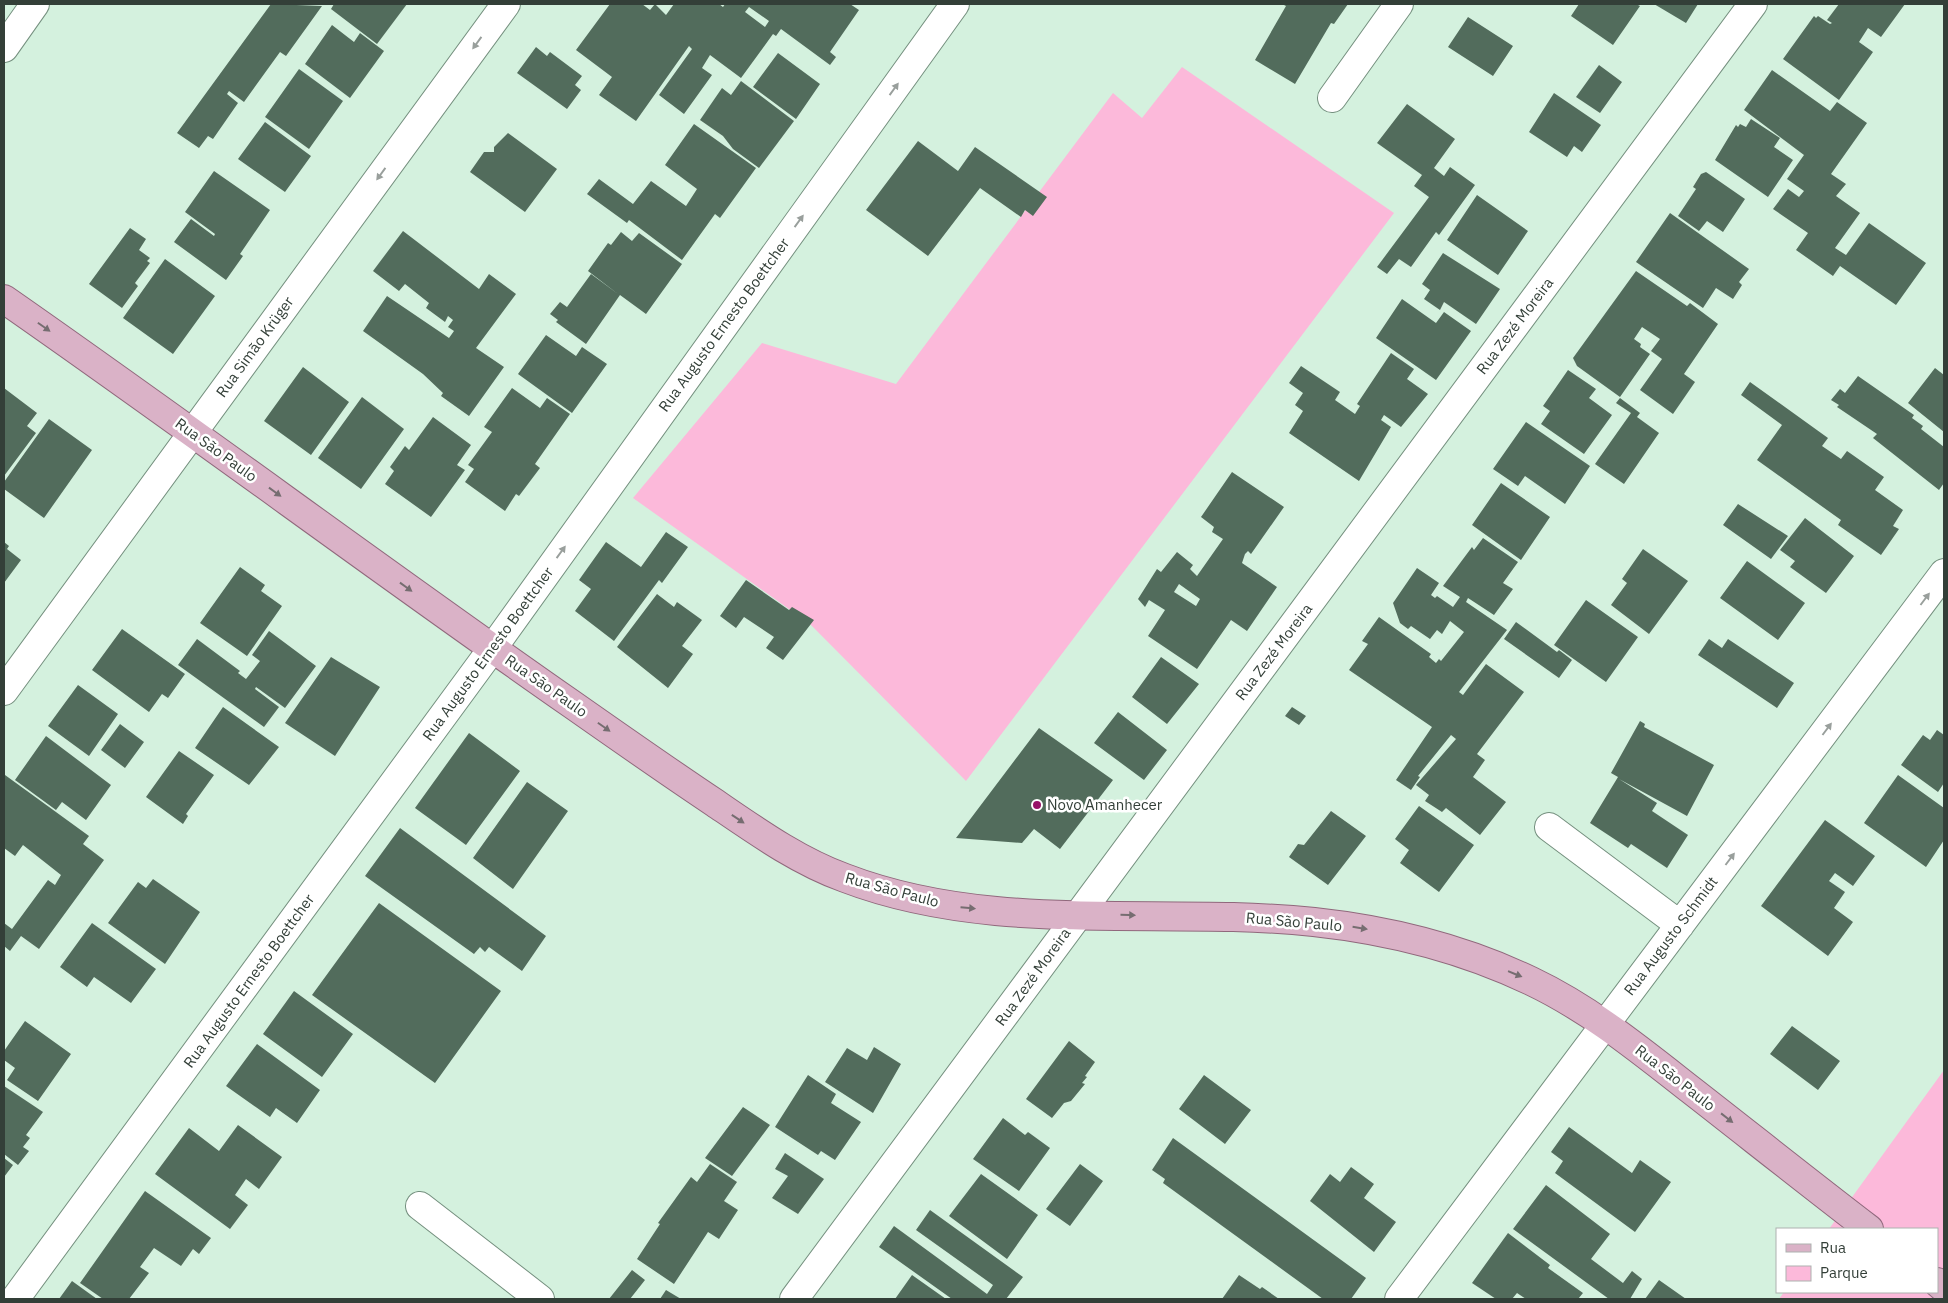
<svg xmlns="http://www.w3.org/2000/svg" width="1948" height="1303" font-family="'IBM Plex Sans',sans-serif">
<rect width="100%" height="100%" fill="#d4f1de"/>
<path fill="#fcb9da" d="M1182,67L1394,213L966,781L810,624L633,498L762,343L896,384L1113,93L1142,118Z
M1944,1070V1299H1779L1784,1292H1937V1229H1829Z"/>
<path fill="#526c5c" fill-rule="evenodd" d="M271,4L322,6L286,56L280,52L244,102L229,91L227,94L238,103L213,139L208,136L199,148L177,133Z
M334,4H407L377,44L331,9Z
M610,4H642L650,10L655,4L666,15L674,4H719L723,7L725,4H850L859,10L830,52L836,57L830,65L781,29L776,36L773,34L741,78L710,55L702,68L712,75L684,114L659,95L692,49L689,46L636,121L599,95L612,77L576,50ZM749,7L769,21L765,27L745,12Z
M1282,4H1348L1334,24L1331,23L1295,84L1255,60L1286,6Z
M1579,4H1636L1640,6L1613,45L1571,16Z
M1654,4H1698L1686,23Z
M1839,4H1905L1881,37L1868,28L1859,42L1873,52L1839,100L1783,59L1814,16L1816,18L1818,16L1830,24L1832,23L1827,20Z
M1468,17L1513,46L1493,76L1448,47Z
M332,25L354,42L360,33L384,51L350,98L305,64Z
M536,47L547,56L550,52L582,76L575,85L581,90L567,109L517,73Z
M778,53L820,84L796,119L753,87Z
M1599,65L1622,82L1600,113L1576,97Z
M299,69L343,101L309,149L265,117Z
M1772,70L1830,111L1837,102L1867,123L1831,174L1846,184L1836,196L1860,213L1835,248L1846,255L1869,223L1926,263L1896,305L1840,266L1833,276L1796,250L1808,233L1773,209L1788,189L1799,197L1804,191L1787,179L1804,155L1744,110Z
M741,81L794,121L759,168L733,149L723,136L700,120L722,88L731,95Z
M1554,93L1601,125L1582,152L1574,146L1567,157L1529,132Z
M1407,104L1455,139L1434,168L1444,176L1450,167L1475,185L1439,235L1436,232L1411,267L1399,259L1387,274L1377,267L1429,197L1414,186L1422,175L1377,143Z
M1751,119L1780,138L1774,147L1793,160L1768,197L1715,160L1736,125L1738,127L1740,124L1746,127Z
M265,122L311,156L285,192L238,159Z
M694,124L756,168L720,218L715,214L682,260L629,220L627,223L587,194L599,179L633,204L651,181L686,206L697,189L665,165Z
M508,133L557,169L525,212L470,172L484,152H494V147Z
M918,141L958,171L975,147L1047,197L1033,216L1025,210L1021,217L980,188L928,256L866,210Z
M214,171L270,210L240,254L243,256L226,280L174,242L191,219L214,236L215,234L185,212Z
M1706,172L1745,199L1723,232L1707,221L1699,231L1678,216L1696,189L1693,187L1701,174Z
M1477,195L1528,231L1498,275L1447,240Z
M1670,213L1749,269L1739,282L1742,285L1733,299L1716,288L1703,308L1636,262Z
M130,228L146,239L139,250L150,258L147,261L150,263L135,283L138,286L122,308L89,284Z
M403,231L479,289L489,274L516,294L476,348L504,367L469,416L441,396L443,393L423,374L363,331L387,296L449,338L454,331L448,327L453,320L448,316L445,322L426,308L429,303L405,284L399,291L373,271Z
M621,232L632,241L639,233L682,264L646,314L620,295L586,344L556,322L558,320L550,314L560,302L567,307L591,274L618,294L588,271L608,243L611,245Z
M1443,253L1500,289L1476,324L1444,302L1440,310L1424,299L1430,290L1422,284Z
M165,259L215,296L173,354L123,318Z
M1636,271L1687,306L1690,303L1718,324L1684,374L1695,382L1673,414L1640,390L1662,359L1651,351L1660,339L1642,327L1634,339L1641,344L1640,347L1650,354L1620,397L1577,366L1573,358Z
M1402,299L1436,323L1444,312L1471,331L1436,380L1376,338Z
M546,335L576,356L582,347L607,364L572,413L518,374Z
M1391,353L1414,369L1407,379L1428,394L1401,427L1384,415L1381,420L1391,427L1359,481L1289,433L1303,411L1295,405L1303,393L1289,383L1301,366L1340,392L1335,400L1355,414L1360,406L1357,404Z
M303,367L349,402L311,455L264,421Z
M1935,368L1944,375V432L1908,403Z
M1568,370L1596,389L1589,398L1612,415L1584,454L1541,424L1550,411L1543,406Z
M1858,376L1914,415L1912,418L1923,426L1921,429L1944,447V483L1939,490L1873,438L1877,434L1840,409L1837,407L1839,405L1831,400L1840,389L1845,393Z
M1750,382L1828,438L1822,446L1841,459L1847,451L1884,477L1875,490L1903,510L1893,526L1899,529L1881,555L1838,525L1841,520L1757,460L1782,425L1741,395Z
M4,388L37,413L27,426L36,433L4,476Z
M512,388L540,408L547,398L570,414L535,464L540,468L519,496L516,494L505,511L465,482L474,469L468,465L492,432L484,427Z
M362,397L404,429L361,489L318,458Z
M1620,398L1640,413L1637,417L1659,433L1624,484L1595,464L1631,413L1616,403Z
M433,417L471,445L457,465L465,470L431,517L385,484L394,471L390,467L405,446L409,450Z
M49,419L92,450L44,518L4,489V482Z
M1526,422L1590,466L1565,504L1525,476L1518,486L1493,469Z
M1232,472L1284,507L1251,554L1248,551L1245,554L1242,563L1277,587L1247,631L1231,620L1197,669L1148,636L1165,610L1149,600L1145,607L1138,599L1157,569L1161,572L1177,552L1193,565L1190,569L1197,576L1223,539L1212,532L1214,527L1201,517ZM1179,584L1200,599L1196,606L1174,592Z
M1501,483L1550,517L1521,560L1472,525Z
M1738,504L1788,536L1771,559L1723,525Z
M1805,518L1854,556L1826,593L1790,567L1795,561L1780,550Z
M666,532L688,547L662,583L659,580L614,641L575,611L591,589L579,580L606,542L641,567Z
M1483,538L1518,562L1503,583L1513,589L1494,615L1468,598L1466,602L1507,630L1459,692L1463,695L1486,664L1524,692L1477,754L1485,760L1473,777L1506,802L1480,835L1446,808L1442,812L1425,801L1429,795L1416,785L1456,739L1451,735L1418,776L1420,777L1411,790L1396,780L1432,727L1349,670L1368,644L1362,641L1379,617L1431,654L1429,657L1436,663L1439,659L1441,661L1464,632L1450,621L1442,634L1437,630L1430,639L1411,626L1408,629L1400,623L1393,603L1417,568L1439,583L1431,595L1435,598L1437,596L1453,607L1460,597L1443,586L1472,547L1474,550Z
M4,542L9,546L7,549L21,560L4,583Z
M1643,549L1688,581L1649,634L1611,605L1627,583L1622,579Z
M1747,561L1805,603L1778,640L1720,598Z
M240,567L265,585L261,591L282,606L247,656L200,623Z
M746,580L789,610L792,607L814,620L783,660L766,648L774,637L744,617L736,628L720,616Z
M657,594L674,607L677,602L702,620L682,646L693,654L668,688L617,647Z
M1586,600L1638,637L1606,682L1554,645Z
M1516,622L1557,652L1559,650L1572,660L1559,678L1504,639Z
M122,629L185,674L168,698L162,694L149,712L92,670Z
M269,631L316,666L285,708L256,687L255,689L279,707L264,727L178,665L197,639L240,671L238,673L246,679L260,661L252,655Z
M1709,639L1722,648L1728,639L1794,683L1777,708L1698,655Z
M331,657L380,687L335,756L285,723Z
M1161,657L1199,684L1167,724L1132,697Z
M78,685L118,714L89,756L48,726Z
M223,707L279,747L249,785L195,748Z
M1292,707L1306,716L1299,725L1285,716Z
M1118,712L1167,750L1144,780L1094,743Z
M1640,721L1645,724L1644,727L1714,765L1687,816L1619,779L1657,803L1652,811L1688,835L1667,868L1631,844L1628,848L1590,823L1618,777L1611,773Z
M120,724L144,742L125,768L101,750Z
M1039,728L1113,780L1060,849L1034,829L1022,843L956,838Z
M1937,730L1944,735V783L1938,792L1901,765L1923,735L1930,740Z
M469,733L520,771L466,845L415,808Z
M46,736L111,785L86,820L62,802L56,810L15,780Z
M179,751L214,775L186,814L188,816L183,824L146,797Z
M5,775L89,836L83,844L104,860L39,949L21,936L10,951L4,946V923L12,929L48,880L55,885L61,875L23,845L15,856L4,848Z
M1898,775L1944,808V840L1926,867L1864,823Z
M527,782L568,811L513,889L473,858Z
M1419,806L1474,845L1439,892L1400,863L1409,850L1395,839Z
M1331,811L1366,836L1328,885L1289,857L1298,844L1304,845Z
M1825,820L1875,856L1853,886L1835,873L1829,881L1845,892L1834,908L1853,922L1828,956L1761,906Z
M400,828L546,936L522,971L489,947L485,952L480,947L474,954L365,876Z
M153,879L200,912L165,964L108,923L138,882L146,888Z
M379,903L501,991L435,1083L312,995Z
M92,923L156,969L131,1003L94,977L87,987L60,967Z
M294,991L353,1034L322,1077L263,1034Z
M25,1021L71,1054L38,1101L7,1080L15,1068L4,1060V1051Z
M1792,1026L1840,1061L1818,1090L1770,1054Z
M1069,1041L1095,1062L1085,1076L1087,1077L1082,1083L1085,1084L1071,1101L1064,1103L1052,1118L1026,1099Z
M257,1044L320,1090L297,1123L276,1108L270,1117L226,1086Z
M874,1047L901,1064L873,1113L825,1082L847,1048L867,1060Z
M808,1075L836,1094L831,1103L861,1122L835,1160L821,1151L818,1155L775,1127Z
M1204,1075L1251,1110L1225,1144L1179,1109Z
M4,1086L43,1112L26,1135L30,1138L23,1147L29,1151L18,1165L4,1154Z
M743,1107L770,1125L732,1176L705,1158Z
M1003,1118L1025,1135L1028,1132L1050,1148L1019,1191L973,1159Z
M238,1125L282,1157L259,1189L246,1179L235,1195L248,1205L230,1229L155,1174L189,1128L219,1151Z
M1569,1127L1632,1173L1640,1160L1671,1182L1635,1232L1555,1173L1563,1161L1551,1152Z
M1173,1138L1366,1278L1351,1299H1323L1163,1183L1165,1179L1152,1170Z
M785,1153L824,1179L798,1214L772,1198L788,1176L775,1169Z
M4,1158L13,1165L4,1177Z
M710,1164L737,1182L724,1201L738,1210L719,1239L708,1232L674,1284L637,1259L660,1224L658,1223L691,1177L697,1182Z
M1080,1164L1103,1181L1070,1226L1046,1209Z
M1351,1167L1374,1184L1364,1198L1396,1222L1374,1252L1310,1201L1330,1174L1340,1182Z
M981,1174L1038,1215L1007,1259L949,1216Z
M1546,1185L1610,1234L1591,1259L1623,1283L1632,1271L1642,1279L1630,1299H1609L1513,1229Z
M145,1191L211,1238L199,1254L193,1249L181,1266L154,1248L140,1267L149,1273L129,1299H103L80,1283Z
M930,1210L1023,1277L1006,1299H952L879,1247L894,1226L987,1294L993,1285L916,1230Z
M1508,1233L1550,1265L1548,1268L1583,1293L1578,1299H1526L1517,1293L1512,1299H1496L1472,1283Z
M632,1270L645,1280L630,1299H609Z
M912,1275L946,1299H895Z
M1239,1275L1260,1289L1262,1287L1279,1299H1222Z
M1659,1280L1686,1299H1645Z
M72,1281L97,1299H59Z
M666,1290L681,1299H660Z"/>
<g fill="none" stroke-linecap="round" stroke-linejoin="round">
<g stroke="#75907f" stroke-width="30">
<path id="street" d="M4,48L35,4
M1332,98L1399,4
M4,691L506,4
M1549,827L1680,925
M420,1206L540,1299
M15,1299L492,649L955,4
M794,1299L1753,4
M1399,1299L1944,573"/>
</g>
<g stroke="#90687c" stroke-width="30">
<path id="primary" d="M4,299C195,432 382,572 573,705C620,738 667,771 715,803C756,831 798,861 845,878C994,935 1159,906 1314,922C1388,930 1464,949 1531,981C1590,1009 1640,1050 1691,1090C1750,1136 1809,1183 1869,1229
M1937,1282L1944,1288"/>
</g>
<use href="#street" stroke="#fff" stroke-width="28"/>
<use href="#primary" stroke="#dab2c7" stroke-width="28"/>
</g>
<defs><path id="oneway-solid" d="M-6-.8H1V-3.2L6.5 0L1 3.2V.8H-6Z" transform="scale(1.25)"/></defs>
<g fill="#999f9c">
<use href="#oneway-solid" transform="translate(477 43) rotate(126)"/>
<use href="#oneway-solid" transform="translate(894 89) rotate(-54)"/>
<use href="#oneway-solid" transform="translate(381 174) rotate(126)"/>
<use href="#oneway-solid" transform="translate(799 221) rotate(-54)"/>
<use href="#oneway-solid" transform="translate(561 552) rotate(-54)"/>
<use href="#oneway-solid" transform="translate(1925 599) rotate(-53)"/>
<use href="#oneway-solid" transform="translate(1827 729) rotate(-53)"/>
<use href="#oneway-solid" transform="translate(1730 859) rotate(-53)"/>
</g>
<g fill="#766d71">
<use href="#oneway-solid" transform="translate(44 327) rotate(35)"/>
<use href="#oneway-solid" transform="translate(275 492) rotate(36)"/>
<use href="#oneway-solid" transform="translate(406 587) rotate(36)"/>
<use href="#oneway-solid" transform="translate(604 727) rotate(35)"/>
<use href="#oneway-solid" transform="translate(738 819) rotate(34)"/>
<use href="#oneway-solid" transform="translate(968 908) rotate(5)"/>
<use href="#oneway-solid" transform="translate(1128 915) rotate(1)"/>
<use href="#oneway-solid" transform="translate(1360 928) rotate(9)"/>
<use href="#oneway-solid" transform="translate(1515 974) rotate(22)"/>
<use href="#oneway-solid" transform="translate(1727 1118) rotate(38)"/>
</g>
<circle fill="#971268" stroke="#fff" stroke-width="2" cx="1037" cy="805" r="5"/>
<g text-anchor="middle" stroke-width="5" stroke-linejoin="round" paint-order="stroke">
<g font-size="15" fill="#333f38" stroke="#fff">
<text transform="translate(724 325) rotate(-54)" y="5">Rua Augusto Ernesto Boettcher</text>
<text transform="translate(1515 326) rotate(-53)" y="5">Rua Zezé Moreira</text>
<text transform="translate(255 347) rotate(-54)" y="5">Rua Simão Krüger</text>
<text transform="translate(216 450) rotate(36)" y="5">Rua São Paulo</text>
<text transform="translate(1274 652) rotate(-53)" y="5">Rua Zezé Moreira</text>
<text transform="translate(488 654) rotate(-54)" y="5">Rua Augusto Ernesto Boettcher</text>
<text transform="translate(546 686) rotate(35)" y="5">Rua São Paulo</text>
<text transform="translate(892 890) rotate(15)" y="5">Rua São Paulo</text>
<text transform="translate(1294 922) rotate(5)" y="5">Rua São Paulo</text>
<text transform="translate(1671 936) rotate(-53)" y="5">Rua Augusto Schmidt</text>
<text transform="translate(1033 977) rotate(-54)" y="5">Rua Zezé Moreira</text>
<text transform="translate(249 981) rotate(-54)" y="5">Rua Augusto Ernesto Boettcher</text>
<text transform="translate(1675 1078) rotate(38)" y="5">Rua São Paulo</text>
</g>
<g font-size="15" fill="#333f38" stroke="#fff" text-anchor="start">
<text x="1047" y="810">Novo Amanhecer</text>
</g>
</g>
<rect width="1948" height="1303" fill="none" stroke="#333f38" stroke-width="10"/>
<rect x="1776" y="1228" width="162" height="65" fill="#ffffff" stroke="#adb2af"/>
<rect x="1786" y="1244" width="25" height="8" fill="#dab2c7" stroke="#adb2af"/>
<text x="1820" y="1253" font-size="15" fill="#333f38">Rua</text>
<rect x="1786" y="1266" width="25" height="15" fill="#fcb9da" stroke="#adb2af"/>
<text x="1820" y="1278" font-size="15" fill="#333f38">Parque</text>
</svg>
